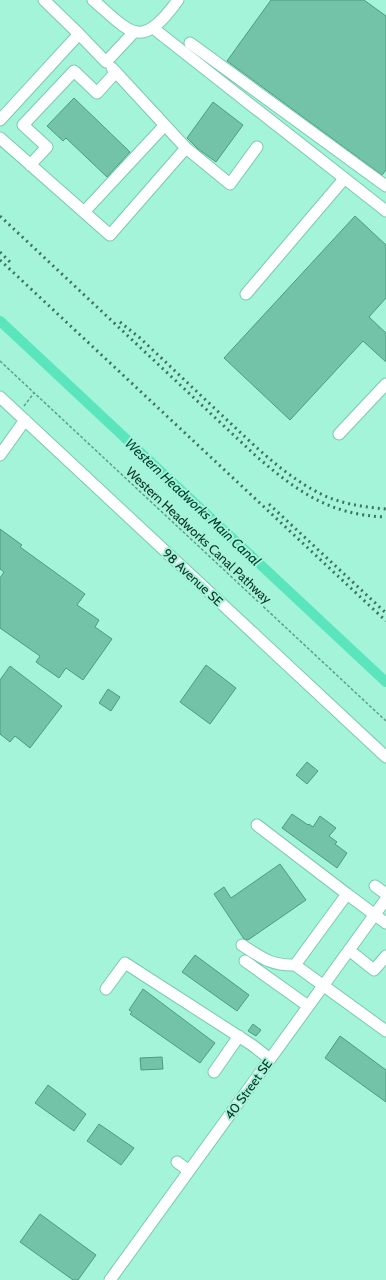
<svg xmlns="http://www.w3.org/2000/svg" width="386" height="1280" font-family="Cabin,sans-serif">
<rect width="100%" height="100%" fill="#a3f4d8"/>
<g fill="none" stroke-linecap="round" stroke-linejoin="round">
<path stroke="#5ae5bd" stroke-width="10" d="M0,321L386,682"/>
</g>
<path fill="#73c3a9" stroke="#4c9c83" d="M271,0H364L386,16V170L382,175L227,61Z
M74,98L130,152L107,177L66,138L63,141L47,126Z
M213,102L243,125L216,162L198,149L187,138Z
M355,216L386,245V298L369,317L386,333V362L363,341L290,420L224,358Z
M0,529L22,545L20,547L85,594L77,605L99,620L95,627L112,639L83,680L66,668L59,678L36,662L40,656L0,628V578L4,572L0,569Z
M206,665L236,688L210,724L180,702Z
M10,666L62,706L30,748L15,736L10,742L0,734V680Z
M108,689L120,697L111,711L99,703Z
M307,762L318,771L307,784L296,775Z
M292,814L308,825L309,824L313,827L320,816L336,828L329,836L337,842L335,844L347,853L337,868L282,828Z
M280,864L306,900L248,940L244,939L214,894L224,887L231,898Z
M195,955L249,995L237,1011L182,972Z
M143,989L215,1043L200,1063L130,1014L132,1012L129,1010Z
M253,1024L261,1030L256,1036L248,1031Z
M340,1036L386,1070V1102L325,1058Z
M162,1057L163,1069L141,1070L140,1058Z
M48,1085L86,1114L74,1131L35,1103Z
M99,1124L134,1148L121,1165L87,1141Z
M40,1214L96,1255L78,1280H73L20,1242Z"/>
<g fill="none" stroke-linecap="round" stroke-linejoin="round">
<g stroke="#7acab0" stroke-width="13">
<path id="minor" d="M44,0L79,34
M93,0C132,34 141,51 178,0
M153,28L386,211
M190,43L386,186
M112,68L186,148
M0,120L79,34L106,62L134,32
M0,138L110,235L186,148L230,184L257,147
M30,165L47,147L23,125L74,71L97,93L116,72
M84,212L165,125
M246,294L344,179
M0,397L386,757
M339,434L386,384
M0,455L25,420
M257,825L347,894
M375,886L386,894
M242,945C261,957 271,966 295,965L386,1031
M349,950L374,970L386,956
M245,961L308,1006
M295,965L347,894L386,923
M106,989L125,963L252,1045L270,1059
M214,1072L239,1036
M177,1162L189,1171
M110,1280L386,899"/>
</g>
<path stroke="#619d89" stroke-width="1.5" stroke-dasharray="3 2" stroke-linecap="butt" d="M0,361L386,721
M24,406L34,393"/>
<use href="#minor" stroke="#fff" stroke-width="11"/>
<path stroke="#407262" stroke-width="3" stroke-dasharray="2 4" stroke-linecap="butt" d="M0,216L256,456C297,491 329,515 386,517
M0,252L10,262
M0,260L386,621
M120,322L140,338C169,365 197,392 226,419C256,447 285,476 321,494C341,504 364,507 386,509
M269,504L386,613"/>
</g>
<g text-anchor="middle" stroke-width="4" stroke-linejoin="round" paint-order="stroke">
<g font-size="13" fill="#0e3026" stroke="#a3f4d8">
<text transform="translate(199 535) rotate(43)" y="5">Western Headworks Canal Pathway</text>
<text transform="translate(193 577) rotate(43)" y="5">98 Avenue SE</text>
<text transform="translate(248 1089) rotate(-54)" y="5">40 Street SE</text>
</g>
<g font-size="14" font-style="italic" fill="#004132" stroke="#a3f4d8">
<text transform="translate(193 502) rotate(43)" y="5">Western Headworks Main Canal</text>
</g>
</g>
</svg>
